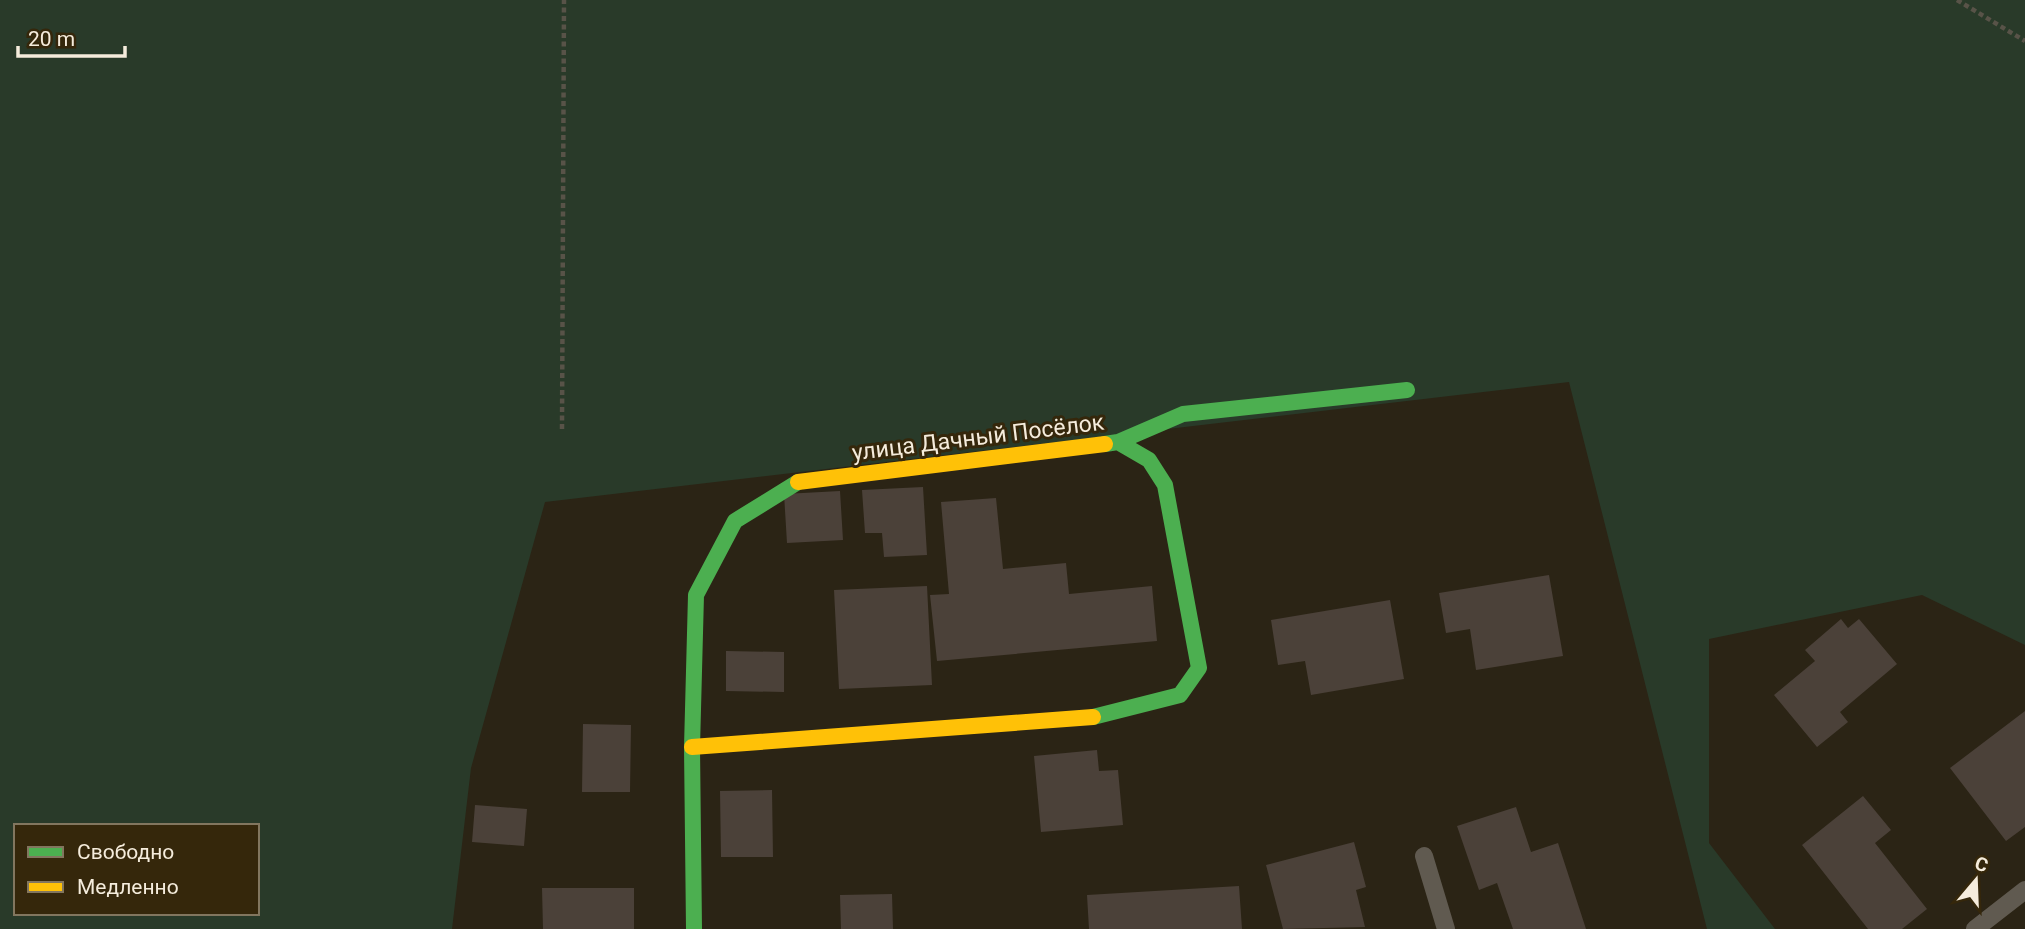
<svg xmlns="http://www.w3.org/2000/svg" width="2025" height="929" font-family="Roboto,sans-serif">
<rect width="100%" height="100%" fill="#2b2415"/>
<path fill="#293a29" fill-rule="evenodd" d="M0,0H2025V645L1922,595L1709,639V843L1775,929H1707L1569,382L545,502L471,768L452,929H0ZM16,826H257V913H16Z"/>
<path fill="#4b4139" d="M923,487L927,555L884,557L882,533H865L862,490Z
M840,491L843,540L787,543L784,494Z
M996,498L1003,569L1066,563L1069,594L1152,586L1157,641L937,661L930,595L949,594L941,502Z
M1549,575L1563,656L1476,670L1470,629L1446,633L1439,593Z
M927,586L932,685L839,689L834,590Z
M1390,600L1404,679L1311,695L1305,661L1278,665L1271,620Z
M1841,619L1848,628L1859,619L1897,664L1840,712L1848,722L1817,747L1774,695L1815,661L1805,650Z
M726,651L784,652V692L726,691Z
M2025,711V827L2006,841L1950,768Z
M583,724L631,725L630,792H582Z
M1097,750L1099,771L1118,770L1123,825L1041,832L1034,756Z
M772,790L773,857H721L720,791Z
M1863,796L1891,830L1875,843L1927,909L1902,929H1868L1802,845Z
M475,805L527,809L524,846L472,842Z
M1516,807L1531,852L1558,843L1586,929H1513L1497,883L1479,890L1457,826Z
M1354,842L1366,887L1356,890L1365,927L1283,929L1266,865Z
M1239,886L1242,929H1089L1087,895Z
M542,888H634V929H543Z
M892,894L893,929H841L840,895Z"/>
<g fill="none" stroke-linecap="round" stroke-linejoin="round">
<path stroke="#585348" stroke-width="4.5" stroke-dasharray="5 3.5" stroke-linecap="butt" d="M1957,0L2025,41
M562,429L564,0"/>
<path stroke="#605a50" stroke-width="18" d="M1424,856L1446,929
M1975,929L2025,890"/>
<path stroke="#4caf50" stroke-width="16" d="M1105,444L1118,442L1183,414L1407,390
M1093,717L1180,695L1199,668L1165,485L1149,460L1118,442
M694,929L692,747L696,595L735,521L798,482"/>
<path stroke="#ffc107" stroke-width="16" d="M798,482L1105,444
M692,747L1093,717"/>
</g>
<g text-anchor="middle" stroke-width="6" stroke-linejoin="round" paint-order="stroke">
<g font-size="23" fill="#f5ecdc" stroke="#35270b">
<text transform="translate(978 437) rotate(-7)" y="8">улица Дачный Посёлок</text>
</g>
</g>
<rect x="14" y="824" width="245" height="91" fill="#35270b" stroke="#82765f" stroke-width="2"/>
<rect x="28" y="847" width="35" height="10" fill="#4caf50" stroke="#82765f" stroke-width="2"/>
<text x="77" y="859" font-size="21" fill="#f5ecdc">Свободно</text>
<rect x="28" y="882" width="35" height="10" fill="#ffc107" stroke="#82765f" stroke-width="2"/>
<text x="77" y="894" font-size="21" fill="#f5ecdc">Медленно</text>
<g transform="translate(1976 880) rotate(19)" stroke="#35270b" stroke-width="5" paint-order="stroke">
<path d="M0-5L12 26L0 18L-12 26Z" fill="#f5ecdc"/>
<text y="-10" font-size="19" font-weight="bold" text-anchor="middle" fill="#f5ecdc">С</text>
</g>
<path d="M18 46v10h107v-10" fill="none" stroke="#f5ecdc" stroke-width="3.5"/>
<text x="28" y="46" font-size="21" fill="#f5ecdc" stroke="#35270b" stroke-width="5" paint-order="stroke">20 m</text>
</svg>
